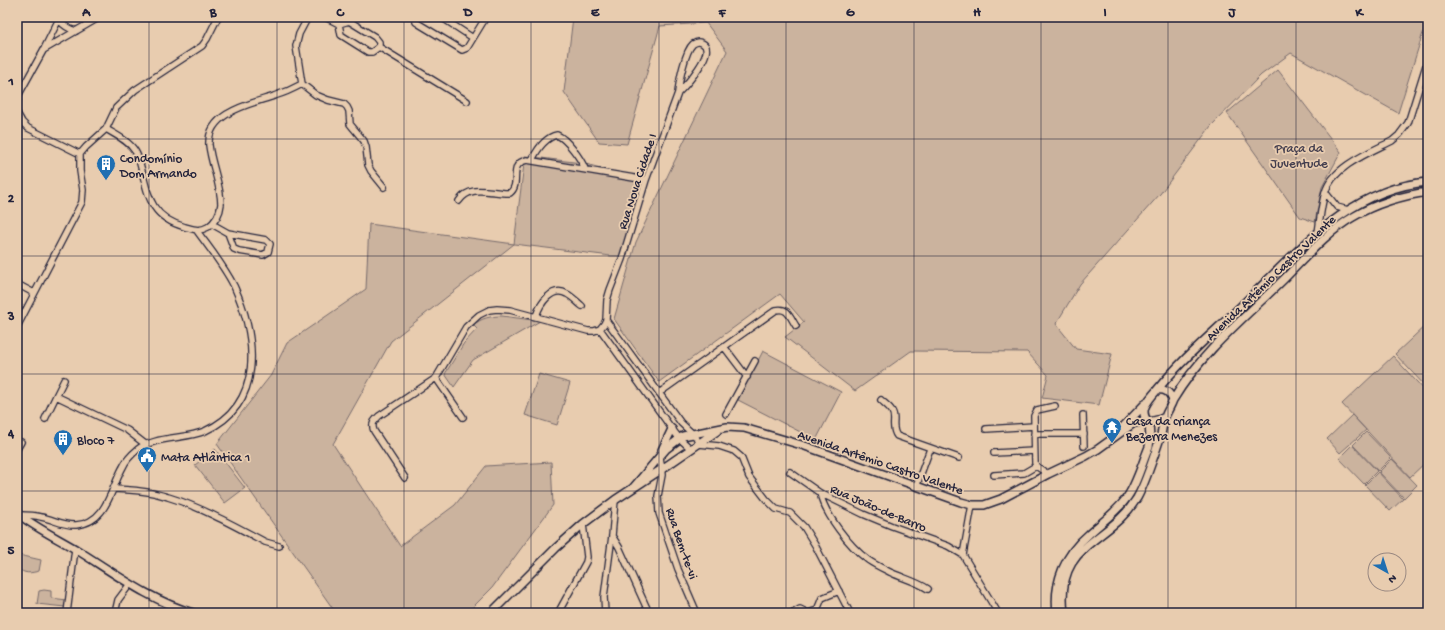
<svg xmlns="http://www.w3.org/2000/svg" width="1445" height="630" font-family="'Gochi Hand',sans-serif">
<rect width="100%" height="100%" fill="#e8ccaf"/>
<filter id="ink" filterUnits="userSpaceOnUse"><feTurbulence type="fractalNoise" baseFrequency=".025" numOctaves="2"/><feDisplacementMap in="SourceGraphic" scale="8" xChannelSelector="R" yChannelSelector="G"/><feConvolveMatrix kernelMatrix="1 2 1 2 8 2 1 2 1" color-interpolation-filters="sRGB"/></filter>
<g filter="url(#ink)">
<path fill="#cbb39e" stroke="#766a6c" d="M573,17H1424L1427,20L1398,113L1291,53L1261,75L1211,126L1160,194L1080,284L1056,324L1076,349L1112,354L1099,405L1042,398L1048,375L1027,352L911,351L855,391L785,337L804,322L780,294L659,382L614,319L636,242L727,51L706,23L660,26L627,144L599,142L564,92Z
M1278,70L1341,152L1322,187L1315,222L1300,217L1227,113Z
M525,156L582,163L641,179L621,256H611L514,244L391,341L333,444L400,546L455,505L486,466L551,462L553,505L492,588L467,613H336L217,444L271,375L287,343L366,289L369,224L514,244Z
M502,316L540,321L473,360L454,387L445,374L464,343L477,329L473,325C482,318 490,316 502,316Z
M1428,323V389L1395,354Z
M763,351L841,392L816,440L738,400Z
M1393,356L1428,394V460L1410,477L1342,404Z
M539,374L570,383L557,425L525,415Z
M1352,415L1366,430L1340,453L1327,439Z
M1366,432L1391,458L1378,471L1353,445Z
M1352,445L1377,471L1364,484L1339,458Z
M215,449L245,488L225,503L195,465Z
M1392,459L1417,485L1404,498L1379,472Z
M1378,472L1403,499L1390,511L1365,485Z
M17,551L19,555L41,560L39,571C31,573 24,575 17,567Z
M44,590L51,591V598L67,600L65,607L37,604L39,591Z"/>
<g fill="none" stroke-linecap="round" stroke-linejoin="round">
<g stroke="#22223b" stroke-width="8">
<path id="street" d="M325,17L339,24
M415,17L416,22L419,24L462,50L467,48L486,17
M441,17L473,38
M59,20C64,26 68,29 76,31
M339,24L341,35L368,52H372L379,47
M339,24L349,21L375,37L379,42V47
M379,47L467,101
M45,49L100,17
M302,84L316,95L328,100L344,104L347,107L349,111L350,124L364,141L366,147L368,165L371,171L384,187
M17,102L18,96L44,49L60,17
M17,113L22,122L28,128L80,154
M106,129C116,135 129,141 135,151C139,157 140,164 142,171C149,200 153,218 185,227C193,229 199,232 208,227C215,222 220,214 221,204C221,185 211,164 209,145C207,112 251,104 274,96C284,93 293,89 302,84L296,46L299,34L308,17
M532,160C537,150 546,137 557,135C567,139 581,159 585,169
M1325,192L1337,207L1348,210
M459,201C471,183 492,194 510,193C522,183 507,164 527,160L646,180
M212,224L228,233L266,240L270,244L268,252L263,255L239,251L234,249L228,233
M1318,233C1320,220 1321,205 1325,193C1332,167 1370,152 1392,141L1399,135L1408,123L1428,59
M17,284L34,293
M536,316C540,304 552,285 567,294C573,297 577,302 582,306
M606,320L681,423L696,437L699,444L719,446L734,451L741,457L749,477L766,499L776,509L790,513L804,527L815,545L850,613
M17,327L82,202L83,190L80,171V154L86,147L106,129L116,108L135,90L202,46L207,39L218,17
M600,329L672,429L679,438L691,449
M725,348L747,377
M436,378L463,417
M659,393L776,310C788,307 790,317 796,326
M56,396L64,380
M881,400C884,403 890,407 892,411C897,419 890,427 897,436L959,458
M726,414L755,361
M1083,415L1084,446
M45,419L56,396L127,430L145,444
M986,429L1034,426
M1034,434H1084
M17,449L21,442
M994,453L1034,451
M660,456L662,475L658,496L659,513L678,569L697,613
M790,472L820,493L863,514L892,526L948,546L963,555
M1048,474L1036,466L1035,463L1034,416L1037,410L1055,406
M994,475L1024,473L1036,466
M405,478L374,431C371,424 374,421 379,416L436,378L466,327L479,315L489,310L497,309L510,310L588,331H594L600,329L604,324L606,320L607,300L610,290L622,259L646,180L678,93C679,82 685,51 693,44C696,42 699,41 702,43C718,50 685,86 678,93
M916,487L930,449
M114,489C132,490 150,491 168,497C201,507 235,526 265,542L279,546
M820,493C825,515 850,547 868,560C875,565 884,569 892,573C903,578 918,582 928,589
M972,505L963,555L998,613
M20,515C27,515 34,515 41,517C53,519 63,526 76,525C107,523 111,488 123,467C126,460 132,454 138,449C153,437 186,439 205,431C265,404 257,337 234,286C224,266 210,249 197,231
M612,536L619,547L649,613
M67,613L75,549
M115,613L118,600L130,584
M558,613L586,562L587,557L583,524
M605,613L604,597L612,536L615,500
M793,613L800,609L808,613L817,610L822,598L839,591"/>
</g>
<g stroke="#22223b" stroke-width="10">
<path id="secondary" d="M1157,390C1182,359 1212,334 1240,307C1295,255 1348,188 1428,182
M1173,400C1201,353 1244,318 1283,280C1305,258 1327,232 1353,217C1374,204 1404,195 1428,192
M1123,427L1145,404
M662,450L672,429
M633,488L666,449L683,436L727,427L744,428L805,446L961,502L972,505H984L1001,499L1048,474L1086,456L1098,449L1134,423L1147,421
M17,513C36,528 57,538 77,550C114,573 151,601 193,613
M491,613L556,548L583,524L615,500L662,469L717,431
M1057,613C1053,582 1065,554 1089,534C1101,523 1115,513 1125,500C1136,487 1142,463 1149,447L1150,439L1149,422
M1064,613C1055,542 1109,544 1137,498C1146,482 1155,453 1161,435C1162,429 1163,422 1165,417C1167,411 1171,406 1173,400C1169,392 1166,389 1157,390C1149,399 1137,412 1149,422L1161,419L1165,417"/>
</g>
<use href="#street" stroke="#e8ccaf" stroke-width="5.5"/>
<use href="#secondary" stroke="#e8ccaf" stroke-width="7"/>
</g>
</g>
<path fill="none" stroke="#22223b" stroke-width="1" stroke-opacity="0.55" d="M149,17V613M277,17V613M404,17V613M531,17V613M659,17V613M786,17V613M914,17V613M1041,17V613M1168,17V613M1296,17V613M17,139H1428M17,256H1428M17,374H1428M17,491H1428"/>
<defs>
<g id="building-pin" transform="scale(1)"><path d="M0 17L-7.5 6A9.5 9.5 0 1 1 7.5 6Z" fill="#1f6fb2" stroke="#e8ccaf"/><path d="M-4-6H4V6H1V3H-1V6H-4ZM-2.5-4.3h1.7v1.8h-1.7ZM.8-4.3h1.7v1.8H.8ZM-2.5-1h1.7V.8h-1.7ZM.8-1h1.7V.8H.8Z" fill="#fff"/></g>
<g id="temple-pin" transform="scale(1)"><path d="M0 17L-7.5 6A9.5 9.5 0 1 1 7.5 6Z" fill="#1f6fb2" stroke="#e8ccaf"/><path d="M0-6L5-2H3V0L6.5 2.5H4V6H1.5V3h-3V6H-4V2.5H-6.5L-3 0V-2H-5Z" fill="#fff"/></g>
<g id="civic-pin" transform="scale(1)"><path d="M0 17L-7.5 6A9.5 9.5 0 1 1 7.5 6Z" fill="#1f6fb2" stroke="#e8ccaf"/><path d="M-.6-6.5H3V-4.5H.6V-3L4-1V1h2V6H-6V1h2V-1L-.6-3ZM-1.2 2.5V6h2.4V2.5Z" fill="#fff"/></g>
</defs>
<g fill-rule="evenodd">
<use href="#building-pin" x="106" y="164"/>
<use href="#temple-pin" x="1112" y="427"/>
<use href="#building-pin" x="63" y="439"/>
<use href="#civic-pin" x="147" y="456"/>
</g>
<g text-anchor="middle" stroke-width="3.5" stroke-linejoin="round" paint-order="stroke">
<g font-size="13" fill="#443f4f" stroke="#e8ccaf">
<text x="1299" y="152">Praça da<tspan x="1299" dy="15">Juventude</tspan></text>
</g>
<g font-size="13" fill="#22223b" stroke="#e8ccaf" text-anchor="start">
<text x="120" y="162">Condomínio<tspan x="120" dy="15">Dom Armando</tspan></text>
<text x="1126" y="425">Casa da criança<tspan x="1126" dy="15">Bezerra Menezes</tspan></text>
<text x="77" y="444">Bloco 7</text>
<text x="161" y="461">Mata Atlântica 1</text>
</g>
<g font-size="13" fill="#22223b" stroke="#e8ccaf">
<text transform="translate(636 181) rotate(-72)" y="5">Rua Nova Cidade I</text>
<text transform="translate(1270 277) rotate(-44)" y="5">Avenida Artêmio Castro Valente</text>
<text transform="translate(881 461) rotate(19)" y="5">Avenida Artêmio Castro Valente</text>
<text transform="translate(879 507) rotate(23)" y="5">Rua João-de-Barro</text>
<text transform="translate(683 543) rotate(71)" y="5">Rua Bem-te-vi</text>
</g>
</g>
<rect width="1445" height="630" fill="none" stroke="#e8ccaf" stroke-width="44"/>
<g transform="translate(1387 572) rotate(141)"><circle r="19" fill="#e8ccaf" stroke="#998881"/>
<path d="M0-3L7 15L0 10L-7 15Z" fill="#1f6fb2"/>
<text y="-6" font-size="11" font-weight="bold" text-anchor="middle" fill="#22223b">N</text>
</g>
<rect x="22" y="22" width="1401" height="586" fill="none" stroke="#22223b" stroke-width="1.5"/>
<g font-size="13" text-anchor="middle" font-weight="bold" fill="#22223b">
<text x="86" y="16">A</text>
<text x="213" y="16">B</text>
<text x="340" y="16">C</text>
<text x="468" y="16">D</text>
<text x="595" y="16">E</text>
<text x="722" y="16">F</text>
<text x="850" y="16">G</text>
<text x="977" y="16">H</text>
<text x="1105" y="16">I</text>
<text x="1232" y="16">J</text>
<text x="1359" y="16">K</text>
<text x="11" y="85">1</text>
<text x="11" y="202">2</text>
<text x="11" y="320">3</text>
<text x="11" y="437">4</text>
<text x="11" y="554">5</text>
</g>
</svg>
